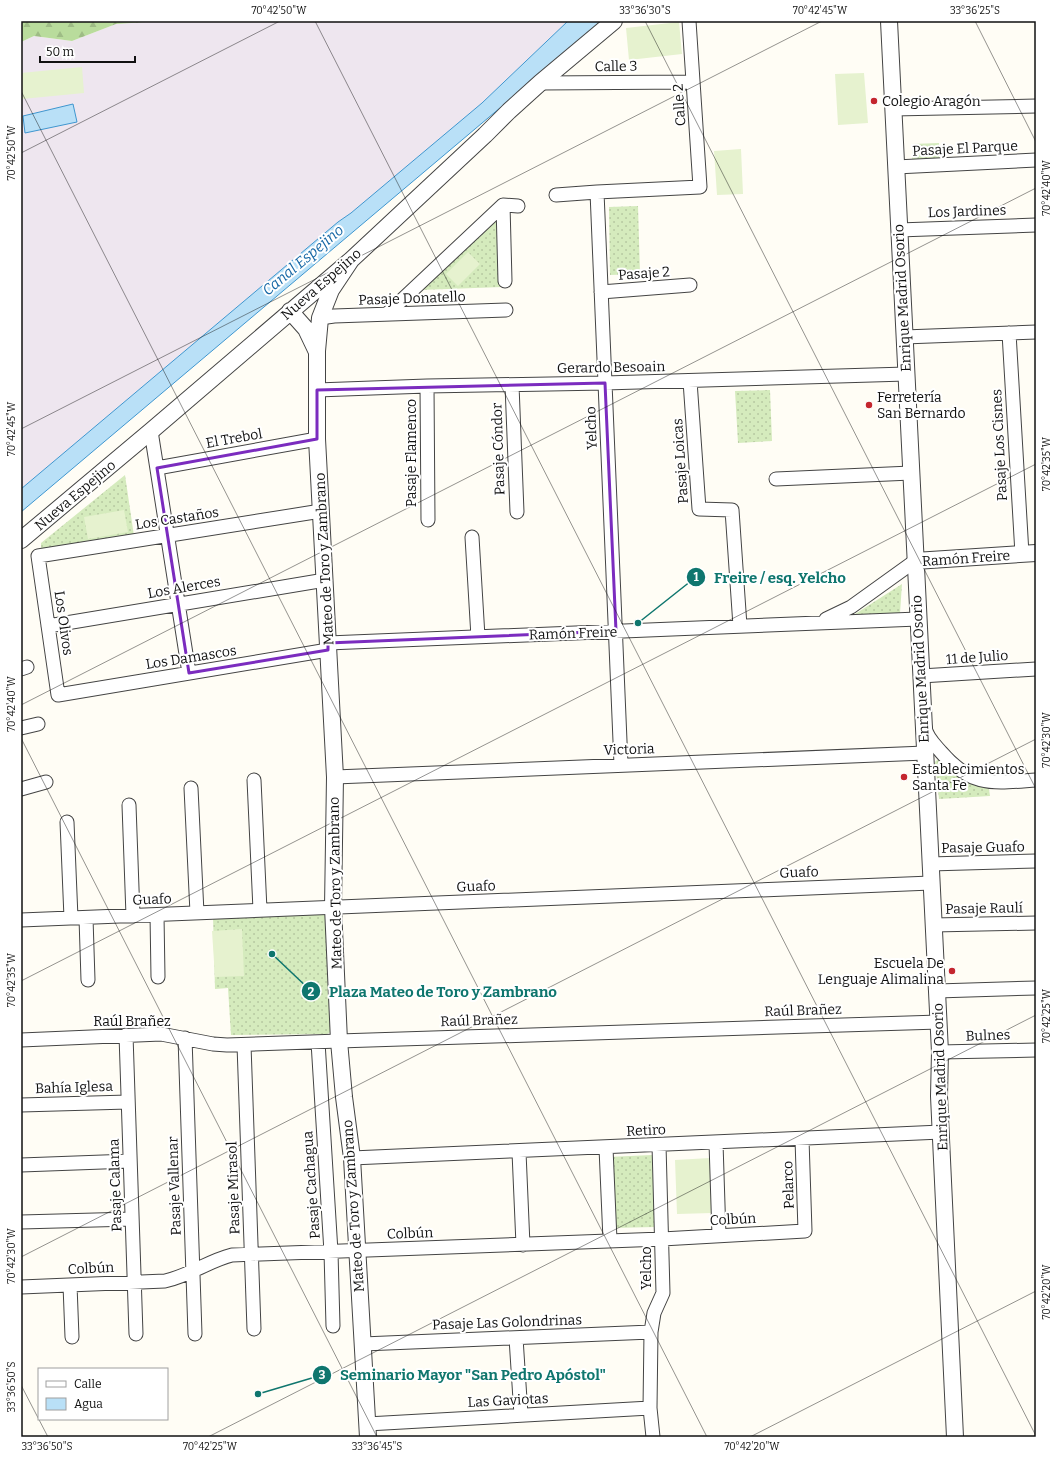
<svg xmlns="http://www.w3.org/2000/svg" width="1057" height="1458" font-family="Bitter,serif">
<defs>
<pattern id="grass-dots" width="8" height="8" patternUnits="userSpaceOnUse"><rect width="8" height="8" fill="#d5ebbd"/><path d="M2 2h.1M6 6h.1" fill="none" stroke="#b6c8a1" stroke-width="1.8" stroke-linecap="round"/></pattern>
<pattern id="forest-firs" width="22" height="20" patternUnits="userSpaceOnUse"><rect width="22" height="20" fill="#b9dc9c"/><path d="M5 1l3.5 6h-7zM16 11l3.5 6h-7z" fill="#9ebc85"/></pattern>
</defs>
<rect width="100%" height="100%" fill="#fffdf5"/>
<path fill="#eee6ef" d="M161,21H568L482,103L351,213L338,222L21,489V42L34,36L72,41L116,24Z"/>
<path fill="url(#grass-dots)" d="M939,143V161L912,162V144Z
M638,206L640,274L610,275L609,207Z
M493,220L499,224L502,287L420,290Z
M770,390L772,441L738,443L735,391Z
M125,475L134,536L41,549V543Z
M902,584L900,613L852,616Z
M937,760H940L962,779L974,785L989,789L990,796L939,799L935,762Z
M325,913L331,1032L327,1034L231,1035L228,988L215,989L213,916Z
M652,1155L655,1227L612,1228L608,1157Z"/>
<path fill="url(#forest-firs)" d="M21,21H161L116,24L72,41L34,36L21,42Z"/>
<path fill="#e6f2cf" d="M679,22L682,54L629,60L626,28Z
M82,67L84,93L22,99L21,73Z
M864,73L868,123L838,125L835,74Z
M741,149L743,194L717,195L714,151Z
M468,252L480,264L458,286L446,274Z
M124,510L128,532L88,539L84,517Z
M242,929L244,976L215,977L212,931Z
M710,1158L712,1213L677,1214L675,1160Z"/>
<path fill="#b9e0f7" stroke="#3f96cf" d="M568,21H603L21,512V489L338,222L351,213L482,103Z
M73,104L77,122L25,133L23,116Z"/>
<g fill="none" stroke-linecap="round" stroke-linejoin="round">
<g stroke="#444" stroke-width="15">
<path id="minor" d="M540,83L693,82
M893,109L1036,106
M896,167L1036,160
M597,192L621,765
M556,195L597,192L700,187L689,21
M503,205L505,281
M899,230L1036,225
M601,292L690,285
M387,314L503,205L518,206
M320,318L334,316L506,310
M1009,333L1022,554
M904,337L1036,332
M690,381L699,509L732,510L740,626
M512,385L517,512
M427,386L428,520
M317,390L427,386L605,383L906,374
M151,431L189,673
M157,468L317,439
M776,479L911,473
M321,511L38,556L58,695L328,650
M472,537L478,637
M826,619L851,607L915,561
M48,626L325,580
M328,643L918,619
M21,669L27,667
M921,676L1036,669
M925,727C926,737 935,745 941,752C972,788 993,783 1036,780
M21,728L38,724
M335,777L925,753
M254,780L260,910
M191,788L197,913
M21,789L46,782
M129,805L133,916
M67,822L71,918
M930,864L1036,861
M157,915L158,977
M86,918L88,980
M21,920L931,883
M933,925L1036,923
M937,991L1036,988
M126,1035L136,1334
M185,1038L195,1334
M21,1040L161,1034L213,1044L227,1045L339,1041L939,1022
M318,1042L331,1252L333,1326
M244,1045L254,1329
M940,1052L1036,1050
M21,1105L128,1102
M716,1143L719,1236
M606,1148L610,1240
M519,1152L523,1245
M352,1158L941,1132
M21,1165L130,1161
M21,1222L132,1219
M70,1285L72,1337
M21,1287L165,1281C189,1276 208,1261 232,1255L662,1239L805,1231L802,1139
M516,1338L521,1415
M363,1344L651,1332
M367,1424L650,1408
M653,1437L650,1408L651,1332L654,1313L663,1293L659,1145"/>
</g>
<g stroke="#444" stroke-width="18">
<path id="tertiary" d="M889,21L940,1052L939,1096L955,1437
M351,260L331,290L320,318L317,351V439L335,777L333,907L339,1041L344,1097L352,1158L368,1437
M290,311L306,329L316,350
M21,540L151,431L351,260L485,135L509,111L540,83L614,21
M915,561L1036,553"/>
</g>
<use href="#minor" stroke="#fff" stroke-width="13"/>
<use href="#tertiary" stroke="#fff" stroke-width="16"/>
</g>
<path fill="none" stroke="#7b2cbf" stroke-width="3" stroke-linejoin="round" d="M605,383L616,631L328,643V650L189,673L157,468L317,439V390Z"/>
<path fill="none" stroke="#111" stroke-width="1" stroke-opacity="0.45" d="M315,21L1036,1436M645,21L1036,789M975,21L1036,142M21,91L707,1437M21,153L280,21M21,429L822,21M21,705L1036,188M21,738L377,1437M21,981L1036,464M21,1257L1036,739M21,1385L48,1437M208,1437L1036,1015M750,1437L1036,1291"/>
<g fill="#c4262e" stroke="#fff" stroke-width="1.5">
<circle cx="874" cy="101" r="4"/>
<circle cx="869" cy="405" r="4"/>
<circle cx="904" cy="777" r="4"/>
<circle cx="952" cy="971" r="4"/>
</g>
<g text-anchor="middle" stroke-width="4" stroke-linejoin="round" paint-order="stroke">
<g font-size="14" fill="#111" stroke="#fff">
<text transform="translate(616 66) rotate(-1)" y="5">Calle 3</text>
<text transform="translate(679 105) rotate(-94)" y="5">Calle 2</text>
<text transform="translate(965 148) rotate(-3)" y="5">Pasaje El Parque</text>
<text transform="translate(967 211) rotate(-2)" y="5">Los Jardines</text>
<text transform="translate(644 273) rotate(-4)" y="5">Pasaje 2</text>
<text transform="translate(321 284) rotate(-41)" y="5">Nueva Espejino</text>
<text transform="translate(412 298) rotate(-2)" y="5">Pasaje Donatello</text>
<text transform="translate(902 298) rotate(-93)" y="5">Enrique Madrid Osorio</text>
<text transform="translate(611 367) rotate(-1)" y="5">Gerardo Besoain</text>
<text transform="translate(591 428) rotate(-92)" y="5">Yelcho</text>
<text transform="translate(234 438) rotate(-10)" y="5">El Trebol</text>
<text transform="translate(999 445) rotate(-93)" y="5">Pasaje Los Cisnes</text>
<text transform="translate(498 449) rotate(-92)" y="5">Pasaje Cóndor</text>
<text transform="translate(411 453) rotate(-90)" y="5">Pasaje Flamenco</text>
<text transform="translate(680 461) rotate(-94)" y="5">Pasaje Loicas</text>
<text transform="translate(75 495) rotate(-40)" y="5">Nueva Espejino</text>
<text transform="translate(177 518) rotate(-9)" y="5">Los Castaños</text>
<text transform="translate(966 558) rotate(-4)" y="5">Ramón Freire</text>
<text transform="translate(324 559) rotate(-93)" y="5">Mateo de Toro y Zambrano</text>
<text transform="translate(184 587) rotate(-10)" y="5">Los Alerces</text>
<text transform="translate(64 623) rotate(82)" y="5">Los Olivos</text>
<text transform="translate(573 633) rotate(-2)" y="5">Ramón Freire</text>
<text transform="translate(191 657) rotate(-9)" y="5">Los Damascos</text>
<text transform="translate(977 657) rotate(-4)" y="5">11 de Julio</text>
<text transform="translate(920 669) rotate(-93)" y="5">Enrique Madrid Osorio</text>
<text transform="translate(629 749) rotate(-2)" y="5">Victoria</text>
<text transform="translate(983 847) rotate(-1)" y="5">Pasaje Guafo</text>
<text transform="translate(799 872) rotate(-2)" y="5">Guafo</text>
<text transform="translate(335 883) rotate(-91)" y="5">Mateo de Toro y Zambrano</text>
<text transform="translate(476 886) rotate(-2)" y="5">Guafo</text>
<text transform="translate(152 899) rotate(-2)" y="5">Guafo</text>
<text transform="translate(984 908) rotate(-1)" y="5">Pasaje Raulí</text>
<text transform="translate(803 1010) rotate(-2)" y="5">Raúl Brañez</text>
<text transform="translate(479 1020) rotate(-2)" y="5">Raúl Brañez</text>
<text x="132" y="1026">Raúl Brañez</text>
<text transform="translate(988 1035) rotate(-2)" y="5">Bulnes</text>
<text transform="translate(940 1077) rotate(-92)" y="5">Enrique Madrid Osorio</text>
<text transform="translate(74 1087) rotate(-2)" y="5">Bahía Iglesa</text>
<text transform="translate(646 1130) rotate(-3)" y="5">Retiro</text>
<text transform="translate(115 1185) rotate(-92)" y="5">Pasaje Calama</text>
<text transform="translate(311 1185) rotate(-94)" y="5">Pasaje Cachagua</text>
<text transform="translate(788 1185) rotate(-92)" y="5">Pelarco</text>
<text transform="translate(174 1186) rotate(-92)" y="5">Pasaje Vallenar</text>
<text transform="translate(233 1188) rotate(-92)" y="5">Pasaje Mirasol</text>
<text transform="translate(353 1206) rotate(-94)" y="5">Mateo de Toro y Zambrano</text>
<text transform="translate(733 1219) rotate(-3)" y="5">Colbún</text>
<text transform="translate(410 1233) rotate(-2)" y="5">Colbún</text>
<text transform="translate(91 1268) rotate(-3)" y="5">Colbún</text>
<text transform="translate(646 1268) rotate(-90)" y="5">Yelcho</text>
<text transform="translate(507 1322) rotate(-2)" y="5">Pasaje Las Golondrinas</text>
<text transform="translate(508 1400) rotate(-3)" y="5">Las Gaviotas</text>
</g>
<g font-size="14" fill="#111" stroke="#fff" text-anchor="start">
<text x="882" y="106">Colegio Aragón</text>
<text x="877" y="402">Ferretería<tspan x="877" dy="16">San Bernardo</tspan></text>
<text x="912" y="774">Establecimientos<tspan x="912" dy="16">Santa Fe</tspan></text>
<text x="944" y="968" text-anchor="end">Escuela De<tspan x="944" dy="16">Lenguaje Alimalina</tspan></text>
</g>
<g font-size="15" font-style="italic" fill="#1768a6" stroke="#fff">
<text transform="translate(303 260) rotate(-40)" y="5">Canal Espejino</text>
</g>
</g>
<path fill="none" stroke="#0f766e" stroke-width="1.5" d="M638 623L696 577M272 954L311 991M258 1394L322 1375"/>
<g fill="#0f766e" stroke="#fff" stroke-width="1.5">
<circle cx="638" cy="623" r="4"/>
<circle cx="272" cy="954" r="4"/>
<circle cx="258" cy="1394" r="4"/>
<circle cx="696" cy="577" r="10"/>
<circle cx="311" cy="991" r="10"/>
<circle cx="322" cy="1375" r="10"/>
</g>
<g font-size="12" text-anchor="middle" font-weight="bold" fill="#fff">
<text x="696" y="581">1</text>
<text x="311" y="996">2</text>
<text x="322" y="1379">3</text>
</g>
<g font-size="15" text-anchor="middle" font-weight="bold" fill="#0f766e" stroke="#fff" stroke-width="4" stroke-linejoin="round" paint-order="stroke">
<text x="780" y="583">Freire / esq. Yelcho</text>
<text x="443" y="997">Plaza Mateo de Toro y Zambrano</text>
<text x="473" y="1380">Seminario Mayor "San Pedro Apóstol"</text>
</g>
<rect width="1057" height="1458" fill="none" stroke="#ffffff" stroke-width="44"/>
<rect x="38" y="1368" width="130" height="52" fill="#ffffff" stroke="#a0a0a0"/>
<rect x="46" y="1381" width="20" height="6" fill="#ffffff" stroke="#a0a0a0"/>
<text x="74" y="1388" font-size="12" fill="#111111">Calle</text>
<rect x="46" y="1398" width="20" height="12" fill="#b9e0f7" stroke="#a0a0a0"/>
<text x="74" y="1408" font-size="12" fill="#111111">Agua</text>
<path d="M40 56v6h95v-6" fill="none" stroke="#111111" stroke-width="2"/>
<text x="46" y="56" font-size="12" fill="#111111" stroke="#ffffff" stroke-width="3" paint-order="stroke">50 m</text>
<rect x="22" y="22" width="1013" height="1414" fill="none" stroke="#111" stroke-width="1.5"/>
<g font-size="10" text-anchor="middle" fill="#111">
<text x="279" y="14">70°42'50"W</text>
<text x="645" y="14">33°36'30"S</text>
<text x="820" y="14">70°42'45"W</text>
<text x="975" y="14">33°36'25"S</text>
<text transform="translate(11 153) rotate(-90)" y="4">70°42'50"W</text>
<text transform="translate(1046 188) rotate(-90)" y="4">70°42'40"W</text>
<text transform="translate(11 429) rotate(-90)" y="4">70°42'45"W</text>
<text transform="translate(1046 464) rotate(-90)" y="4">70°42'35"W</text>
<text transform="translate(11 704) rotate(-90)" y="4">70°42'40"W</text>
<text transform="translate(1046 740) rotate(-90)" y="4">70°42'30"W</text>
<text transform="translate(11 980) rotate(-90)" y="4">70°42'35"W</text>
<text transform="translate(1046 1016) rotate(-90)" y="4">70°42'25"W</text>
<text transform="translate(11 1256) rotate(-90)" y="4">70°42'30"W</text>
<text transform="translate(1046 1292) rotate(-90)" y="4">70°42'20"W</text>
<text transform="translate(11 1387) rotate(-90)" y="4">33°36'50"S</text>
<text x="47" y="1450">33°36'50"S</text>
<text x="210" y="1450">70°42'25"W</text>
<text x="377" y="1450">33°36'45"S</text>
<text x="752" y="1450">70°42'20"W</text>
</g>
</svg>
